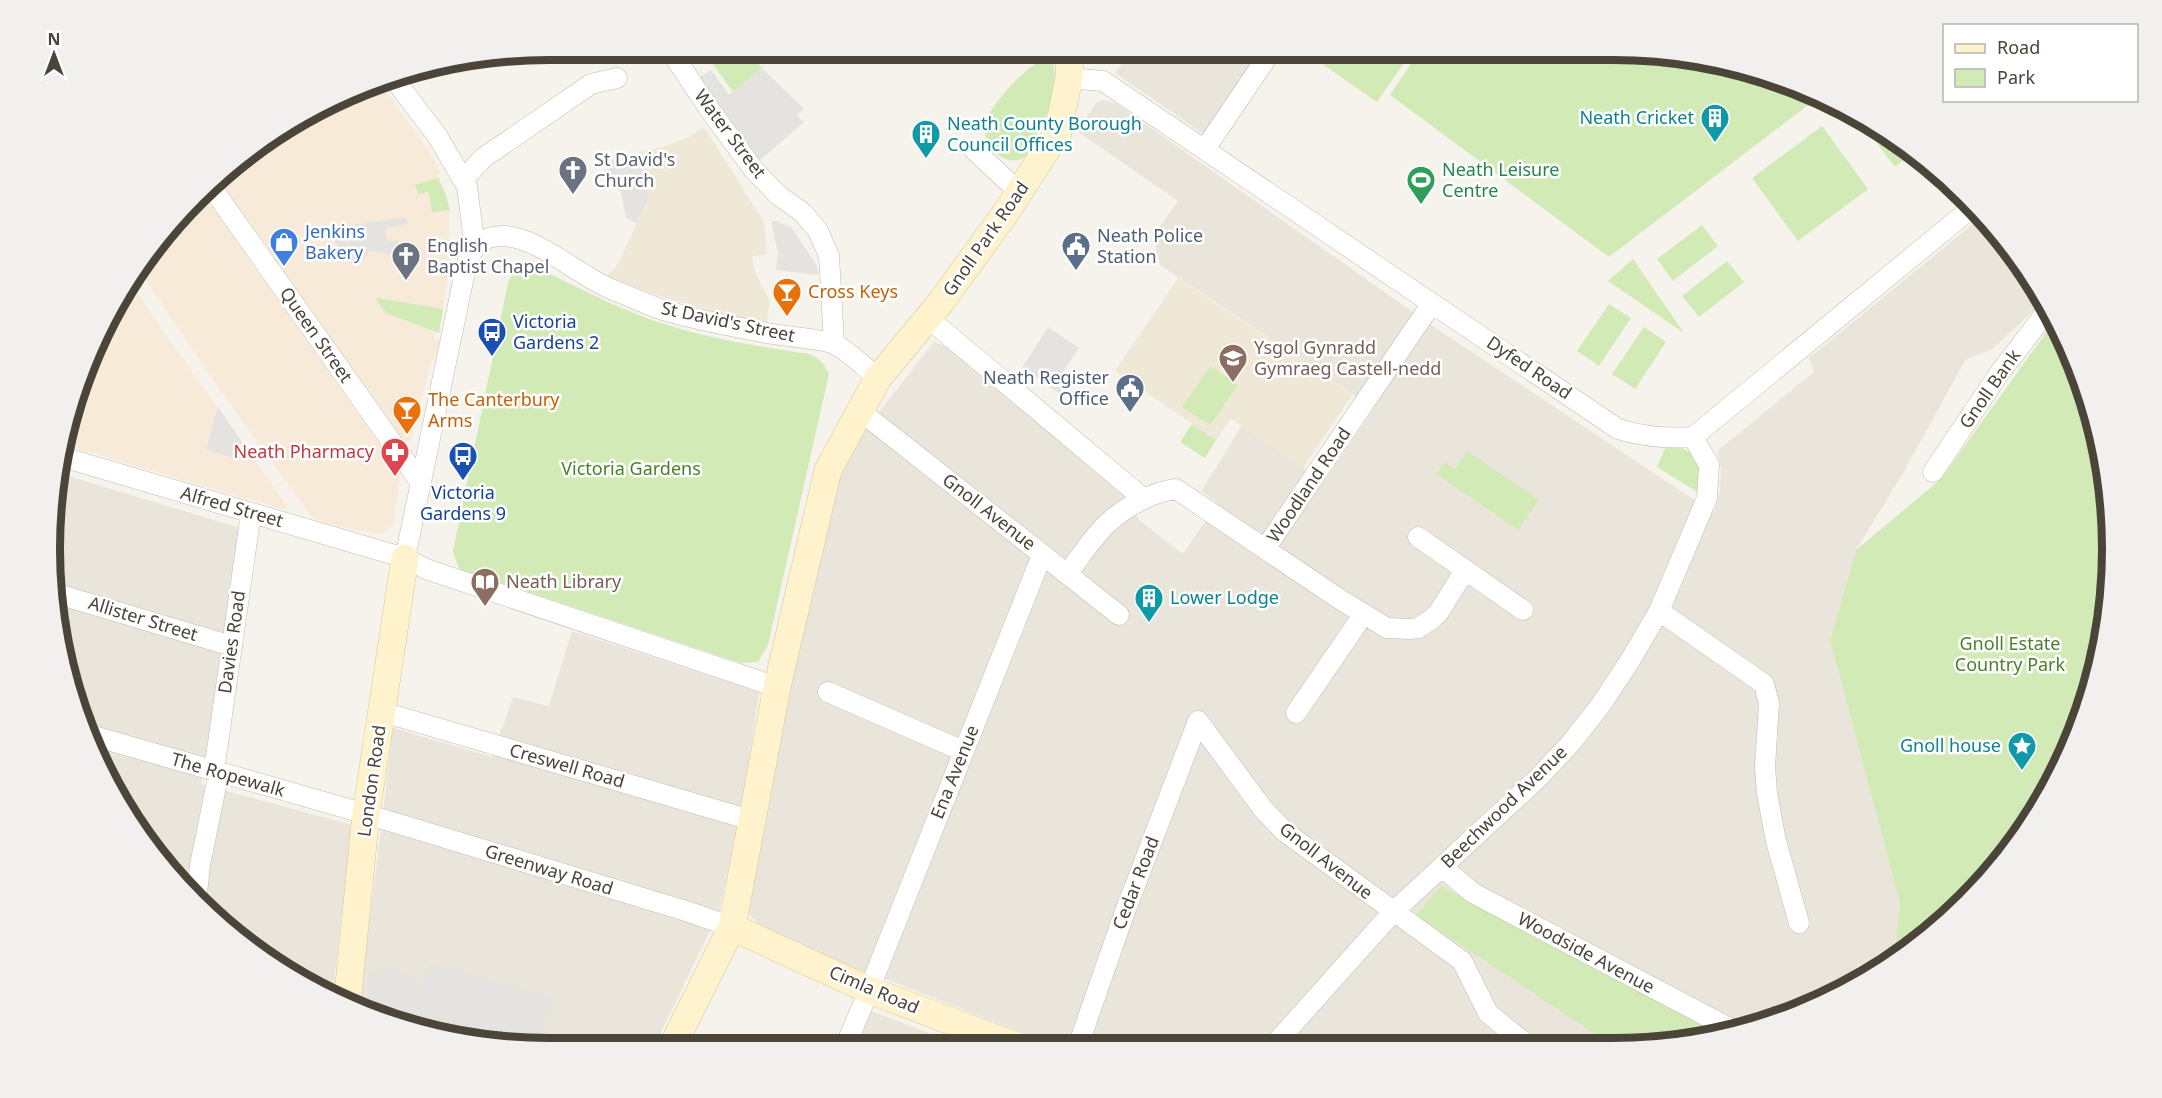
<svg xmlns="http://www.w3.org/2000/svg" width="2162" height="1098" font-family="'Noto Sans',sans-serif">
<rect width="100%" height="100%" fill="#f6f3ec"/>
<path fill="#eae5da" d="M1132,50H1270L1208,137L1115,73Z
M1104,100L1117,104L1434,327L1714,513L1720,490L1721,468L1717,451L1814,372L1809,358L1984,215L1988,219L2046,299L1991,350L1966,359L1902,475L1856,550L1830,640L1900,903L1894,961L1774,1022L1678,1044L1057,1046L888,980L788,944L761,927L749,914L747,902L783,700L843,458L934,342L967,356L1128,498L1139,520L1183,554L1218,503L1201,491L1242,426L1324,482L1374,409L1160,265L1153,236L1178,201L1077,131L1096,103Z
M58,473L240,528L201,784L352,825L332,999L196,902L101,770L54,614Z
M572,631L759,692L743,806L719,912L654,1047H517L420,1032L359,1009L393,728L492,757L513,697L549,706Z
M868,1010L963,1046L854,1047Z"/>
<path fill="#f7ead8" d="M378,81L431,153L440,173L437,174L449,206L450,263L439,333L435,332L433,339L440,341L434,360H431L412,439L408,442L404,441L220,180L245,153Z
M204,196L399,472L400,478L393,525L385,532L379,534L353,529L329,524L311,516L213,380L139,270L136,269Z
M129,280L160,327L286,504V510L62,444L88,358Z"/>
<path fill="#efe8d6" d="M704,127L764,222L767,254L752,256L755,272L770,302L767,322L731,317L693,306L653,294L607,276L617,266L649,198L639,152L666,146L687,138Z
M1178,278L1352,395L1303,468L1231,419L1216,440L1115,371Z"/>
<path fill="#d2eab5" d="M714,50H746L762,68L733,92L706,55Z
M1302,50H1413L1377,102Z
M1420,50L1645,51L1742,66L1820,96L1609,257L1390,95Z
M1052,54C1061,95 1044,122 1025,157C1003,171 977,140 986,118C1004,91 1022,69 1052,54Z
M1854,113L1915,151L1895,167Z
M1822,126L1868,189L1798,241L1752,178Z
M438,178L446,195L450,210L432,212L429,192L418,194L415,185Z
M1702,225L1718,246L1673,281L1657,259Z
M1633,259L1684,333L1608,281Z
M1727,261L1744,282L1699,317L1682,296Z
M531,265C571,284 610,305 652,320C703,338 756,346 809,354C820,358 824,364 829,374L768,645L758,662L741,663L459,569L453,551L508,283L514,271Z
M377,298L443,309L439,333L386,313L376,299Z
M1609,304L1631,318L1599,366L1577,351Z
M2055,320L2086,388L2108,483L2111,581L2096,678L2061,770L1989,878L1894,961L1900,903L1830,640L1856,550L1941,479Z
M1644,327L1666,342L1635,389L1612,374Z
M1210,366L1238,385L1210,425L1182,407Z
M1192,424L1216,440L1205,458L1180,442Z
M1666,446C1681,446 1690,450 1700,461L1699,493L1657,467Z
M1467,451L1539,500L1518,530L1436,474L1445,462L1455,469Z
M1441,886L1723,1034L1678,1044H1610L1416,915Z"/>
<path fill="#e5e3e0" d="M762,68L804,109L797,115L804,122L759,161L697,79L711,70L729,95Z
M616,155L619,164L640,159L649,198L637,223L626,218L621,192L615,188L617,185L603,174Z
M406,217L408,224L385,228L387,241L399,240L401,251L389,254L369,251L367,256L352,265L326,229Z
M771,221H777L792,228L817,266L818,275L776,270L778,253Z
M1048,327L1079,348L1063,371L1071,377L1060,394L1022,368Z
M218,407L242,442L237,459L206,450Z
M429,963L552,999L538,1047H517L468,1039V1035L405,1026L397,1023V1012L366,1009L371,970L410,974L417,983L425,987Z"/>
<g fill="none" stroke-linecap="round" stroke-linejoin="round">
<g stroke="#c2bbae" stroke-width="21">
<path id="street" d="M670,50L707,106L754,170L778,195L803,213L818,231L829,256L834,343
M392,76L438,137L467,187L473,232L477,244
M1069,78L1103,81L1618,429C1644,437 1666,439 1693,437L1974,206
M1205,149L1272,50
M974,150L1019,192
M463,180L483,158L591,84L617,78
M212,188L420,482
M928,318L1144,499
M859,410L1119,615
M59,456L405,558L426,569L777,687
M1933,472L1998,375L2044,315L2051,311
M1418,537L1523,610
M1265,549L1432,303
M405,558L466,267C471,248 482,235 504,236C542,239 578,276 613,290C629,296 644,303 660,309C695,320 731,326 767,333C782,336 824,339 834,344C849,351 865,368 878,378
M1067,574C1080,558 1093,536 1109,522C1127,506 1152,492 1176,489L1341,600L1387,628L1410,629L1418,628L1432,619L1439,612L1465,570
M54,593L232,646
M1659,611L1764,684L1769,703L1765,767L1767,793L1776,841L1799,923
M828,692L963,751
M383,712L751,820
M1296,713L1363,615
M1198,721L1263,809L1285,832L1462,961L1488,1013L1527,1045
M90,735L366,814L686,911L732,927
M214,771L251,513
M1442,867L1473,893L1735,1031
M196,903L200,865L219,772
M1274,1045L1393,912L1536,780L1570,744L1600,706L1631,659L1659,611L1707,498L1709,465L1693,437
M1078,1046L1123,917L1198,721
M845,1047L869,990L1042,555"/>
</g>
<g stroke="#d6c79b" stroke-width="28">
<path id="secondary" d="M732,927L869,990L1017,1046
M347,1004L366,814L405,558
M672,1047L732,927L777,687L828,470L878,378L941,302L1007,211L1058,132L1069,78L1070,50"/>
</g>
<use href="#street" stroke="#fff" stroke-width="20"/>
<use href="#secondary" stroke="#fff3cd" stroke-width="27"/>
</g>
<defs>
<g id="building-pin" transform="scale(1.5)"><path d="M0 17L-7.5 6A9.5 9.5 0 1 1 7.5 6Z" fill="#0f9aa8" stroke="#fff"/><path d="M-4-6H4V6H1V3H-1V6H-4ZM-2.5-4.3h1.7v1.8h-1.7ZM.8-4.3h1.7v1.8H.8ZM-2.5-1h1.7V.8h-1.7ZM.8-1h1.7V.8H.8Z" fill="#fff"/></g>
<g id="church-pin" transform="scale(1.5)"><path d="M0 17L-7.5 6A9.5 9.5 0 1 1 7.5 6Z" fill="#6b7280" stroke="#fff"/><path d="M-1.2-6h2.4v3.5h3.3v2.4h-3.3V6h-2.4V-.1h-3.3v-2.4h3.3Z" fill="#fff"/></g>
<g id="stadium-pin" transform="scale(1.5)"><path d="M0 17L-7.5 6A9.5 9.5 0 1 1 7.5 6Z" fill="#2e9e5b" stroke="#fff"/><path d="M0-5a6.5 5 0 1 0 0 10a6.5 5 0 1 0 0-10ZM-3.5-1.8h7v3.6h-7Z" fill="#fff"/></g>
<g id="shop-pin" transform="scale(1.5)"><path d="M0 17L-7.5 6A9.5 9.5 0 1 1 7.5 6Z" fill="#3f7fe0" stroke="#fff"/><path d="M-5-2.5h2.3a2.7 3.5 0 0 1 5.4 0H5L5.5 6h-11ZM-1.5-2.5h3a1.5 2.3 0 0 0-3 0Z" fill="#fff"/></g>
<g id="civic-pin" transform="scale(1.5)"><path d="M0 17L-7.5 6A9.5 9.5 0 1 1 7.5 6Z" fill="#5c6f8a" stroke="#fff"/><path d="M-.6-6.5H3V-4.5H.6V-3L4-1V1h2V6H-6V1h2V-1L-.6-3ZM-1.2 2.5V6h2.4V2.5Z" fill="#fff"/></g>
<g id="bar-pin" transform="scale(1.5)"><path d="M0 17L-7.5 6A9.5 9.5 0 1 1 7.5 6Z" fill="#e8710a" stroke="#fff"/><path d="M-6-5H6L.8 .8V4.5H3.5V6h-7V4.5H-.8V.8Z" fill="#fff"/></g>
<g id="bus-pin" transform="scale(1.5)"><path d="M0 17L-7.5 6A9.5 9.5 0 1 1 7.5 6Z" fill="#1a4fb4" stroke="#fff"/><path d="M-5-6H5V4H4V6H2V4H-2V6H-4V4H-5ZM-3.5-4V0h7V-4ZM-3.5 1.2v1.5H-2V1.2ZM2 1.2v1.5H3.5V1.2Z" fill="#fff"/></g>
<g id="school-pin" transform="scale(1.5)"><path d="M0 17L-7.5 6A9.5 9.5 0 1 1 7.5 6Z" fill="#8d6e63" stroke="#fff"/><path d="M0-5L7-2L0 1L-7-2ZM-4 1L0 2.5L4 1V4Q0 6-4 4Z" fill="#fff"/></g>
<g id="pharmacy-pin" transform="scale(1.5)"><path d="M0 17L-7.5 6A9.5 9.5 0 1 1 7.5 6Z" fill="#e0444e" stroke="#fff"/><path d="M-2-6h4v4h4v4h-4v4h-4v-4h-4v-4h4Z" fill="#fff"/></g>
<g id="library-pin" transform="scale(1.5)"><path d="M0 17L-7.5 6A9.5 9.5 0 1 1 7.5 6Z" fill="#8d6e63" stroke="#fff"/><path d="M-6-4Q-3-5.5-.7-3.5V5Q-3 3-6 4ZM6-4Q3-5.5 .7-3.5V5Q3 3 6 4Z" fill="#fff"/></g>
<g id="sight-pin" transform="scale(1.5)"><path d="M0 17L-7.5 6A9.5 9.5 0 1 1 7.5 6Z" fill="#0f9aa8" stroke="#fff"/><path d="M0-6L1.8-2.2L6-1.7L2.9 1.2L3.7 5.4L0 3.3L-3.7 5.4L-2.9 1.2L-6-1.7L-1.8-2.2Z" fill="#fff"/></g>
</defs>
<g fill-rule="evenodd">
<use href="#building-pin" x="1715" y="118"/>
<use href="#building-pin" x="926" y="134"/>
<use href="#church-pin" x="573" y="170"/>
<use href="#stadium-pin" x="1421" y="180"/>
<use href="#shop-pin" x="284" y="242"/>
<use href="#civic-pin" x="1076" y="246"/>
<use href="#church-pin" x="406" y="256"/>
<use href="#bar-pin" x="787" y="292"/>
<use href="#bus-pin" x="492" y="332"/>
<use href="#school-pin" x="1233" y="358"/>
<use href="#civic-pin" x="1130" y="388"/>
<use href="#bar-pin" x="407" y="410"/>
<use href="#pharmacy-pin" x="395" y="452"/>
<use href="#bus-pin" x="463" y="456"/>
<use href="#library-pin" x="485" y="582"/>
<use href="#building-pin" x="1149" y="598"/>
<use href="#sight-pin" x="2022" y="746"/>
</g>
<g text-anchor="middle" stroke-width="5" stroke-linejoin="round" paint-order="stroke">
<g font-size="18" fill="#0d838f" stroke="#fff" text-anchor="end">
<text x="1694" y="124">Neath Cricket</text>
<text x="947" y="130" text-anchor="start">Neath County Borough<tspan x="947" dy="21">Council Offices</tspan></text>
<text x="1170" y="604" text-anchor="start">Lower Lodge</text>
<text x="2001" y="752">Gnoll house</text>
</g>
<g font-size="18" fill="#4b4439" stroke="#fff">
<text transform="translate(730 134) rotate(53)" y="6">Water Street</text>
<text transform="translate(986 239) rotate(-55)" y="6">Gnoll Park Road</text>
<text transform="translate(728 322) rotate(12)" y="6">St David's Street</text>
<text transform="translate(316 335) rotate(55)" y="6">Queen Street</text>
<text transform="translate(1529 368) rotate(34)" y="6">Dyfed Road</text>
<text transform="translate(1990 389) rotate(-55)" y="6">Gnoll Bank</text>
<text transform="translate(1309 485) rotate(-56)" y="6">Woodland Road</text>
<text transform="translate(232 507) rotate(16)" y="6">Alfred Street</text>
<text transform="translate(989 512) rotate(38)" y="6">Gnoll Avenue</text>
<text transform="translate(143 619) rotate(17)" y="6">Allister Street</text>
<text transform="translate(232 642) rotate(-82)" y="6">Davies Road</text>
<text transform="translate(567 766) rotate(16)" y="6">Creswell Road</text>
<text transform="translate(955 772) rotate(-68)" y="6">Ena Avenue</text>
<text transform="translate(228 775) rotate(16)" y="6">The Ropewalk</text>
<text transform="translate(372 781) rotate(-82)" y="6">London Road</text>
<text transform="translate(1504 807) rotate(-44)" y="6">Beechwood Avenue</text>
<text transform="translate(1326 861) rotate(38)" y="6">Gnoll Avenue</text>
<text transform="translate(549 870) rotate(17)" y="6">Greenway Road</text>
<text transform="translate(1136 883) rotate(-69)" y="6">Cedar Road</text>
<text transform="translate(1586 953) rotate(28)" y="6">Woodside Avenue</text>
<text transform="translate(874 990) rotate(23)" y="6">Cimla Road</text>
</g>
<g font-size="18" fill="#5b616d" stroke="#fff" text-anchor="start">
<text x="594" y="166">St David's<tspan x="594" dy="21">Church</tspan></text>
<text x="427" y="252">English<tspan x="427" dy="21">Baptist Chapel</tspan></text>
</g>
<g font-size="18" fill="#27864d" stroke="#fff" text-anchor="start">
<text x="1442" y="176">Neath Leisure<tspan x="1442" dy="21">Centre</tspan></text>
</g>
<g font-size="18" fill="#366cbe" stroke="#fff" text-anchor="start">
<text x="305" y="238">Jenkins<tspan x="305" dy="21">Bakery</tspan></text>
</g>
<g font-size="18" fill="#4e5e75" stroke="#fff" text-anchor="start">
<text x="1097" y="242">Neath Police<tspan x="1097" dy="21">Station</tspan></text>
<text x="1109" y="384" text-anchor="end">Neath Register<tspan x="1109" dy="21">Office</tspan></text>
</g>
<g font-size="18" fill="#c56008" stroke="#fff" text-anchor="start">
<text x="808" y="298">Cross Keys</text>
<text x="428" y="406">The Canterbury<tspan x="428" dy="21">Arms</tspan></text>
</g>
<g font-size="18" fill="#164399" stroke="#fff" text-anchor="start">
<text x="513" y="328">Victoria<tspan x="513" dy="21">Gardens 2</tspan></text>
<text x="463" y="499" text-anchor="middle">Victoria<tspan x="463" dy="21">Gardens 9</tspan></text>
</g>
<g font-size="18" fill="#785e54" stroke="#fff" text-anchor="start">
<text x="1254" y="354">Ysgol Gynradd<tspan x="1254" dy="21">Gymraeg Castell-nedd</tspan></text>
<text x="506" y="588">Neath Library</text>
</g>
<g font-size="18" fill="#be3a42" stroke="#fff" text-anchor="end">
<text x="374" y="458">Neath Pharmacy</text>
</g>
<g font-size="18" fill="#4a7f2a" stroke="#fff">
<text x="631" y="475">Victoria Gardens</text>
<text x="2010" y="650">Gnoll Estate<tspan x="2010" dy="21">Country Park</tspan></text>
</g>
</g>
<path d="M0 0H2162V1098H0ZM549 60H1613A489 489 0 0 1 2102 549V549A489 489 0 0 1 1613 1038H549A489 489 0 0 1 60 549V549A489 489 0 0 1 549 60Z" fill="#f1f0ef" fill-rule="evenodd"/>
<path fill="none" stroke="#4b4439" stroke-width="8" d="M549 60H1613A489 489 0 0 1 2102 549V549A489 489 0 0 1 1613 1038H549A489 489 0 0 1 60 549V549A489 489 0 0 1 549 60Z"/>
<rect x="1943" y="24" width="195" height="78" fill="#ffffff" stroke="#b7b4b0" stroke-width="1.5"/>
<rect x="1955" y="44" width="30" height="9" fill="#fff3cd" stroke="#b7b4b0" stroke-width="1.5"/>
<text x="1997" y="54" font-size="18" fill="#4b4439">Road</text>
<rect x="1955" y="69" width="30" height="18" fill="#d2eab5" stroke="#b7b4b0" stroke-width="1.5"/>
<text x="1997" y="84" font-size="18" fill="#4b4439">Park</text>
<g transform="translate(54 54)" stroke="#ffffff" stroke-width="4.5" paint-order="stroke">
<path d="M0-4.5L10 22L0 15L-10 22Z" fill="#4b4439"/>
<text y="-9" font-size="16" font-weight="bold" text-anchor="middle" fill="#4b4439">N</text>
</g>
</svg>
